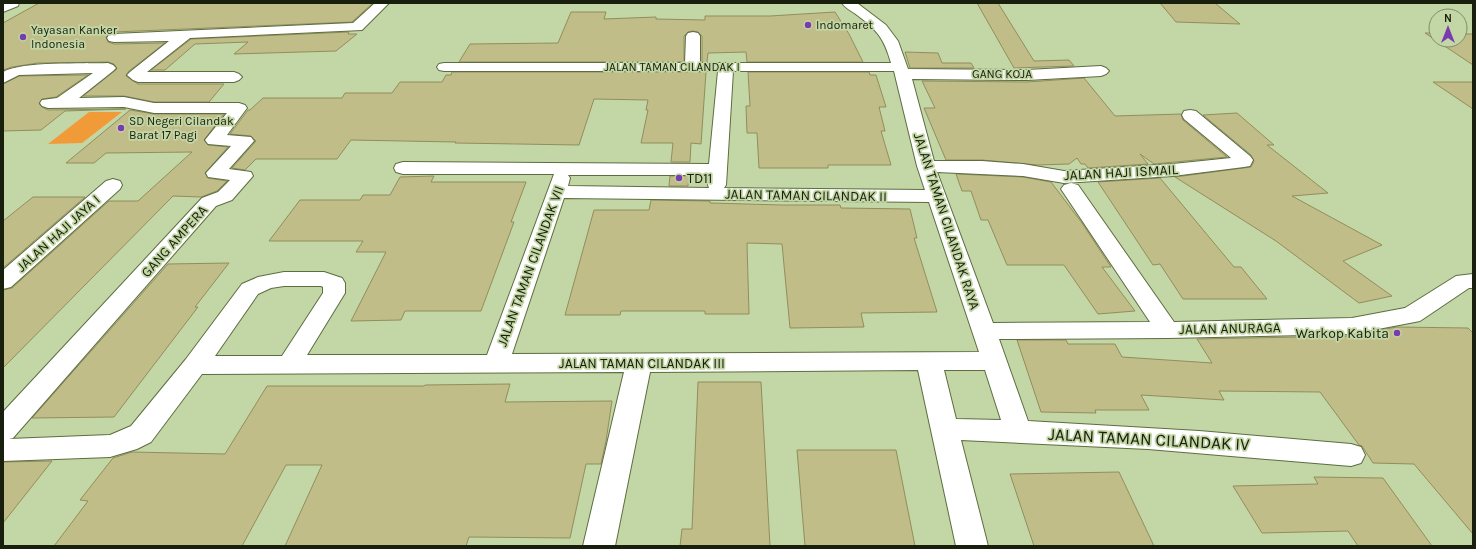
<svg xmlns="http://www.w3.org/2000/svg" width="1476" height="549" font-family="Karla,sans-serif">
<rect width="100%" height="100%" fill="#c3d6a5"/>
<path fill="#f19b38" d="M89,112H122L82,143L48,144Z"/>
<path fill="#c0bd89" stroke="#918e5c" d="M39,3H373L352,22L114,32L109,34L106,37L108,42L114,44L165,43L129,71L126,76L138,84H224L209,102H154L124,96H83L117,69L114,64L108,62L38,63L12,67L3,70V23Z
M977,3H998L1034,61L1069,60L1074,66L1014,68Z
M1160,3H1215L1240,24L1176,22Z
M571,12H606L604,19L656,17V19L705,20V16H770L835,12L849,34L863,62H747L746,52L708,53L707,62H702V36L698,32L693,31L688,32L684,36V62H459L470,44L558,43Z
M349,32L348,34H357L336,51L234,54L248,42L195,44L165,70H151L191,39Z
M1425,33H1436V40H1460V34H1473V65Z
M905,52L938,53L942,63H971L974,68H910Z
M452,72H706L701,144L691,143L690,162H671L673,143H641L648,110H646L648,100L594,99L579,145L455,143L456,142L351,140L337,159H256L245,170L232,168L256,141L251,136L230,134L248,110H250L263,98H342L345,93H392L400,82H442L446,75H451Z
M748,72H869L870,75H876L886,107H879L885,131H881L891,165H828V168H759L757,133H747L746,106H750Z
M88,75L56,97L42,99L39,104L42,107L48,110L126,109L65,111L41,130L3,131V84L19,76Z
M1084,78L1115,116L1181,114L1183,120L1227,157L1154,164L1140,154L1148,164L1088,168L1085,164H1081L1077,158L1069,164L1038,165L982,160H946L924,108H935L922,81L1027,82Z
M1433,82H1473V109Z
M130,110L154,114H224L204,140L208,145L228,147L205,173L208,178L227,181L217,191L201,197L173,196L3,368V290L12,288L109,201H138L192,152L106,153L94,163H66Z
M1237,113L1274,145H1267L1328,193L1292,196L1382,245L1343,261L1392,296L1359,303L1276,241L1175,177L1251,167L1254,161L1251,155L1203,115Z
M956,174L1023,177L1051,182L1082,223L1111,267H1102L1135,311L1098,314L1064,265H1007L988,220H981L971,191H962Z
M434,176L431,182H526L511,222H514L481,311H405L401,320L351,321L386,252H356L363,241H269L300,200H360L363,195H390L400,177Z
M670,176H689L688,186H669Z
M1160,178L1234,267H1241L1267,299H1183L1160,264L1153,265L1098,182Z
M33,197H85L3,268V221Z
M651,200L710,201V203L782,205H840L841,208L910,209L917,238H914L937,312L861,313L864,327L790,328L782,244L747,243L749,314H705V311H621L620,315H565L594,210H649Z
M229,263L195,307H198L114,417L32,418L168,264Z
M1397,327L1468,328L1473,333V534L1414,464L1373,463L1362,446L1359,445L1320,392L1219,391L1224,400L1141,395L1149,410H1095L1096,413L1041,412L1017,340H1066L1068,344H1115L1122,357L1212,363L1197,339L1350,336L1385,337L1380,330Z
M698,382H761L770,546H680L682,529H692Z
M510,384L505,402L612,401L606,441L601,464H586L570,538L469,537L466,546H285L322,465H286L242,546H54L88,501L80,500L113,458L132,452L225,454L267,386H424L425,385Z
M797,450H896L915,546H805Z
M52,461L3,523V462Z
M1119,472L1154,546H1034L1010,474Z
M1314,477L1383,478L1432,546H1358L1348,531L1262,533L1233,486L1318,484Z"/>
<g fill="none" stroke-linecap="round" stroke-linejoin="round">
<g stroke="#5d6d40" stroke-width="2">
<path id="street" d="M3,3H19L18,6L3,12Z
M375,3H389L362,30L190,38L147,72H234L239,74L242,77L239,80L234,82H138L133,80L127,75L130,72L169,41L114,42L109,41L107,38L109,35L114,34L353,23Z
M842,3H857L886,25L898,41L908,69L1027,70L1101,66L1106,68L1109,71L1106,74L1101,76L1027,80L912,79L934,161H982L1023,164L1064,171L1173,164L1231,158L1184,119L1182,115L1184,111L1190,110L1196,111L1250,156L1253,160L1250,166L1244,167L1173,176L1064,183L1023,176L937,172L993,323L1150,322L1061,189L1064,185L1071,183L1078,185L1174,322L1352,318L1405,308L1456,276L1473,274V288H1469L1420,321L1352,334L1168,338L999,339L1028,421L1199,431L1351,444L1361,447L1365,455L1361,463L1351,466L1148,449L961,440L988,546H956L918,370L650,372L615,546H583L624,372L202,374L151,442L137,449L110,457L3,461V412L202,198L218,192L230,180L208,177L206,173L231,146L208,144L205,140L227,113H154L124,107L48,108L42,106L40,103L42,100L57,98L93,73L19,75L3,83V72C22,61 84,64 108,63L113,65L116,68L113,71L79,98L124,97L154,103H239L245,105L247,108L227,135L251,137L254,141L229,169L251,172L253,176L232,200L216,206L13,438L9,439L110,435L131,426L186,359L242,284L258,277L284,272H324L342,278L345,283V293L307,355H487L554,174H403L396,172L394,168L396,164L403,162L709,164L718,71H444L439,70L437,67L439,64L444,63H685L686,36L688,33L693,32L698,33L700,36V63H891C884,38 877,30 857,15C852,11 845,8 842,3ZM733,71H894L917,166L925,190L724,188L726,185ZM568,175H708V185L709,188L568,186L570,178ZM564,198L929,202L979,352L512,354ZM284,286H321L323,287V293L282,356H215L258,294L271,288ZM944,370H985L1001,420L956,419Z
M113,179L120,181L122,185L120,189L11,287L3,289V270L106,181Z"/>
</g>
<use href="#street" fill="#fff" fill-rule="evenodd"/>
</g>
<g fill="#793bb0" stroke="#c3d6a5" stroke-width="1.5">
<circle cx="808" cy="25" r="4"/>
<circle cx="23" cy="37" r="4"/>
<circle cx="121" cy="128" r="4"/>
<circle cx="679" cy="178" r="4"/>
<circle cx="1397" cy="333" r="4"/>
</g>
<g text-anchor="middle" stroke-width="3.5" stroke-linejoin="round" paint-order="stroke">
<g font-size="12" fill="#191f0d" stroke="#c3d6a5" text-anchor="start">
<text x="816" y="29">Indomaret</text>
<text x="31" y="34">Yayasan Kanker<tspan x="31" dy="14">Indonesia</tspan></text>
<text x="129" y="125">SD Negeri Cilandak<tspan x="129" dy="14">Barat 17 Pagi</tspan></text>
</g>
<g font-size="12" fill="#191f0d" stroke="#c3d6a5">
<text x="672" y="71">JALAN TAMAN CILANDAK I</text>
<text x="1002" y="78">GANG KOJA</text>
</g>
<g font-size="14" fill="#191f0d" stroke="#c3d6a5">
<text transform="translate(1121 172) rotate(-3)" y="5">JALAN HAJI ISMAIL</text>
<text transform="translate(806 195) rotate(1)" y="5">JALAN TAMAN CILANDAK II</text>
<text transform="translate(947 221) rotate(72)" y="5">JALAN TAMAN CILANDAK RAYA</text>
<text transform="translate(58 233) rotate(-42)" y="5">JALAN HAJI JAYA I</text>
<text transform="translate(174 241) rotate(-48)" y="5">GANG AMPERA</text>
<text transform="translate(530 266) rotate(-70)" y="5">JALAN TAMAN CILANDAK VII</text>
<text transform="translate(1230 328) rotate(-1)" y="5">JALAN ANURAGA</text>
<text x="642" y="368">JALAN TAMAN CILANDAK III</text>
</g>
<g font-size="14" fill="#191f0d" stroke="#c3d6a5" text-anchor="start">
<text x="687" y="183">TD11</text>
<text x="1389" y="338" text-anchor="end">Warkop Kabita</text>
</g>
<g font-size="17" fill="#191f0d" stroke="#c3d6a5">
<text transform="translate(1149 439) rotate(3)" y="6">JALAN TAMAN CILANDAK IV</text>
</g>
</g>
<rect width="1476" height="549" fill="none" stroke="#191f0d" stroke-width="8"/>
<g transform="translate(1448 28)"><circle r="19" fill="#c3d6a5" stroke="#7f8d68"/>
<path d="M0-3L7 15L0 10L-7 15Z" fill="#793bb0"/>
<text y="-6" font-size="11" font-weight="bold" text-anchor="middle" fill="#191f0d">N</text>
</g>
</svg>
